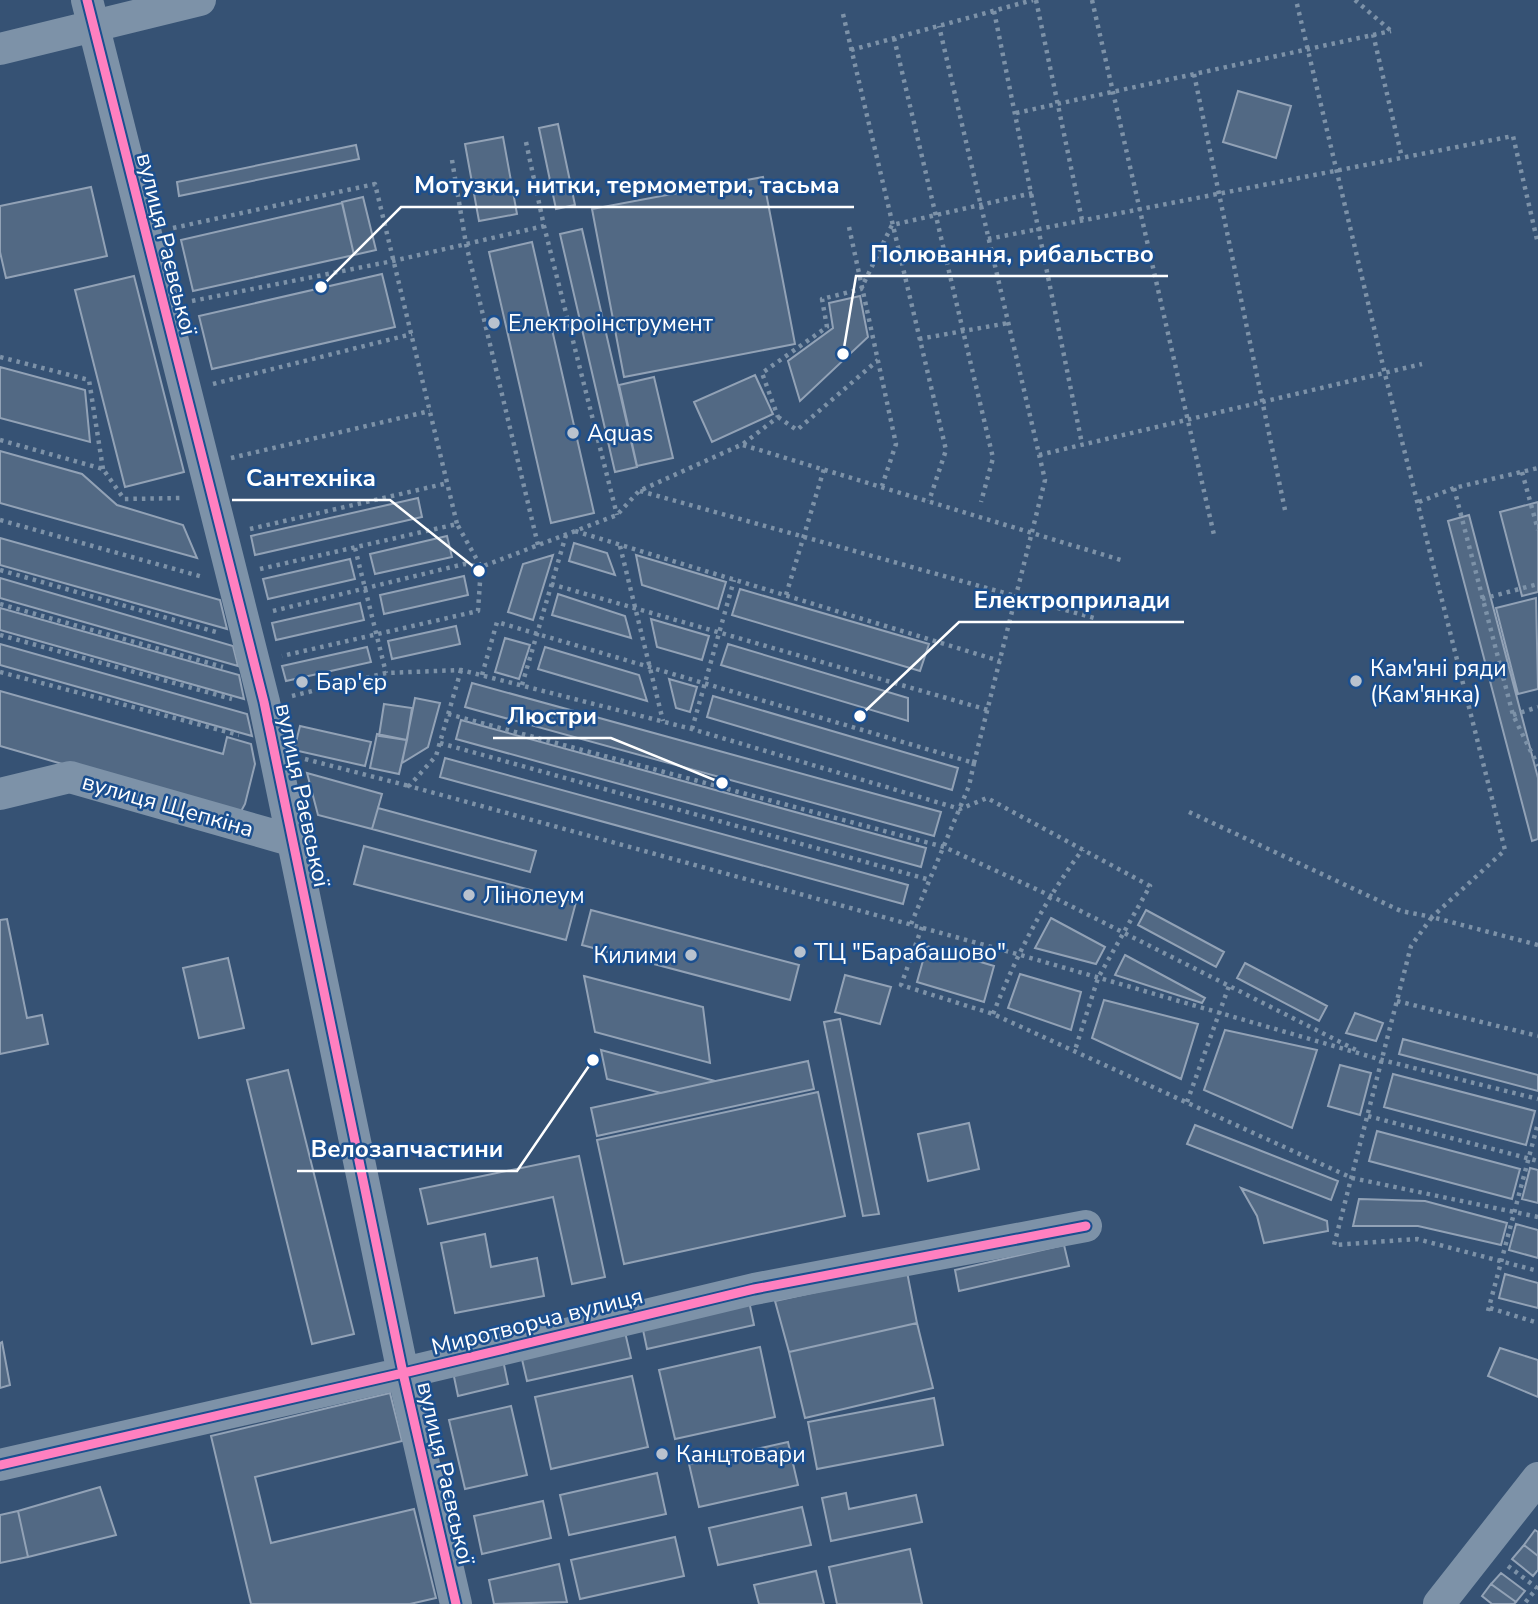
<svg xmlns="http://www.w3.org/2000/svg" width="1538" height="1604" font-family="'Nunito Sans',sans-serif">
<rect width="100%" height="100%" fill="#365274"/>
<path fill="#526984" stroke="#92a2b6" stroke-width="2" d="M1238,91L1291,106L1276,158L1223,142Z
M558,124L575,205L556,209L539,128Z
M503,137L517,214L479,221L465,144Z
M356,145L359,159L179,196L177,182Z
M763,177L795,344L624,377L592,209Z
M91,187L107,256L6,278L0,252V206Z
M363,197L376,250L354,255L342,202Z
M342,203L354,255L193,291L181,240Z
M582,229L637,467L615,472L560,234Z
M532,242L594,513L551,523L489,252Z
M382,274L395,327L212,369L199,316Z
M134,276L184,472L125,487L75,290Z
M860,296L868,337L800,401L788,361L833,328L829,303Z
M0,367L85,390L90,442L0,418Z
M755,375L773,414L712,442L694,402Z
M654,377L673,458L637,466L619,385Z
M0,451L82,474L117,505L183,525L197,558L0,503Z
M418,498L422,517L255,555L251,536Z
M1538,502V592L1522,596L1500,512Z
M1469,515L1538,778V839L1532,841L1448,521Z
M447,536L452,557L375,574L370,554Z
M0,538L220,600L227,629L0,565Z
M574,543L607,553L615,575L569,561Z
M553,555L533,620L508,612L523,564Z
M636,555L726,582L718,609L642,585Z
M350,559L355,579L268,599L263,579Z
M464,576L468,595L384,614L380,595Z
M0,578L233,646L238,666L0,598Z
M740,589L929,644L920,671L732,615Z
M558,594L625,616L631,638L552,615Z
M1536,598L1538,689L1518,694L1496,608Z
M360,603L364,620L276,640L272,623Z
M0,608L239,675L244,699L0,630Z
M651,619L709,636L702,660L657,647Z
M456,626L460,644L392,659L388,641Z
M505,638L530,645L519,679L495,672Z
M0,644L247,714L252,736L0,665Z
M728,644L908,698V721L721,665Z
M367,647L371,662L286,681L282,666Z
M545,647L639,675L647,701L538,669Z
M669,679L697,687L690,712L676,708Z
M472,683L941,812L934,836L465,707Z
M0,691L223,754L227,737L251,744L255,764L245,804L239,815L0,746Z
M713,696L958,768L952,790L707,717Z
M415,698L440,703L428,747L402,763Z
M384,704L412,708L407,740L379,736Z
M461,720L926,848L921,867L456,739Z
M300,726L371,742L365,766L294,750Z
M377,734L407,740L399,774L370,768Z
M445,758L908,885L903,904L440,777Z
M307,773L382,794L372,829L318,815Z
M378,808L536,851L530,872L372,829Z
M364,846L576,902L566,940L354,884Z
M591,910L799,965L790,1000L582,945Z
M1146,910L1224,952L1216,967L1138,925Z
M1051,918L1105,947L1096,964L1035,948Z
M7,919L27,1018L42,1015L48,1044L0,1054V920Z
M927,946L994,966L984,1002L917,982Z
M1125,955L1205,998L1202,1003L1115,975Z
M228,958L244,1028L199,1038L183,968Z
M1245,963L1327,1006L1319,1021L1237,978Z
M1020,974L1081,992L1071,1030L1008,1008Z
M845,975L891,987L880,1024L835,1012Z
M584,976L703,1007L710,1063L595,1032Z
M1104,1000L1198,1024L1181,1079L1092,1038Z
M1355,1013L1383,1023L1376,1041L1346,1033Z
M840,1019L879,1214L863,1216L824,1022Z
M1225,1030L1317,1050L1292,1128L1204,1090Z
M1403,1039L1538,1075V1091L1399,1054Z
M601,1050L715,1081L661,1093L607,1079Z
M808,1061L814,1089L597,1136L591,1108Z
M1340,1065L1371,1073L1360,1115L1328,1106Z
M288,1070L354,1334L312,1344L247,1080Z
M1393,1074L1535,1111L1526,1145L1384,1107Z
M818,1092L845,1216L624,1264L597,1140Z
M969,1123L979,1169L928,1181L918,1134Z
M1195,1125L1338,1181L1331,1200L1187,1144Z
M1377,1131L1520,1169L1512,1199L1369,1161Z
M579,1156L605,1277L572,1284L553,1197L428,1224L420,1189Z
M1530,1168L1538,1170V1203L1522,1199Z
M1241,1188L1327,1221L1328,1231L1264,1243L1257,1216Z
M1359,1199L1425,1201L1507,1223L1501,1245L1418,1226H1353Z
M1516,1224L1538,1230V1258L1509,1250Z
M485,1234L491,1267L537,1258L544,1296L455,1313L441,1243Z
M1064,1245L1069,1266L959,1291L955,1270Z
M907,1272L917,1323L789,1352L775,1301Z
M1505,1274L1538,1283V1308L1499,1298Z
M749,1301L754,1325L647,1349L642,1325Z
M917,1323L933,1388L805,1418L789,1352Z
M625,1332L631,1358L527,1381L521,1355Z
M2,1342L10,1385L0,1388V1343Z
M760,1347L775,1417L675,1439L659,1370Z
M1500,1348L1538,1360V1397L1488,1376Z
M503,1360L508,1384L458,1396L453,1372Z
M632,1376L648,1447L551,1469L535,1397Z
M390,1393L402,1441L255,1477L271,1543L414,1509L436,1598L410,1604H251L211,1436Z
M934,1398L943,1445L817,1469L808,1422Z
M511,1406L527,1475L465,1489L449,1420Z
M788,1442L798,1485L699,1507L689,1464Z
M657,1473L666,1514L569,1535L560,1495Z
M100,1487L116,1535L28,1557L18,1511Z
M846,1493L849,1509L916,1495L922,1522L831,1541L822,1498Z
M543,1501L551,1538L482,1554L474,1516Z
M802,1507L811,1545L718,1565L709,1528Z
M18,1511L28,1557L0,1563V1515Z
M1535,1530L1538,1532V1556L1524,1545Z
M675,1537L684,1576L580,1599L571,1560Z
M1524,1545L1538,1556V1570L1533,1576L1512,1559Z
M910,1549L922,1604H837L829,1567Z
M559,1564L567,1602L494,1604L489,1580Z
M816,1571L824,1604H759L754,1585Z
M1501,1573L1525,1591L1516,1602L1491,1584Z
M1491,1584L1516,1602L1514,1604H1492L1482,1596Z"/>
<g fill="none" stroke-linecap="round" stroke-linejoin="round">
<path stroke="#7d92a8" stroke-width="4.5" stroke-dasharray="3.5 5" stroke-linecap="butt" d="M1036,0L1082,220
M1092,0L1214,535
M1355,0L1390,30
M994,11L1082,444
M843,14L946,450L929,501
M1373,34L1402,158
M894,38L993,458L981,502
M851,50L1033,0
M1194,74L1285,510
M1016,113L1391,31
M526,142L544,226L617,515
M452,160L466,244L538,545
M849,227L896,444L882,486
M173,228L375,184L457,524
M988,239L1513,136L1538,244
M192,301L393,261L544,226
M919,339L1008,323
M0,357L89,380L103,469
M213,384L412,334
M778,417L797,430L878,360
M0,440L103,469L124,499L182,498
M743,445L1124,561
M1039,455L1422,364
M231,458L430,411
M1522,472L1538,530
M1454,488L1513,715L1538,766
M640,491L1094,618
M1419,502L1454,488L1538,468
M0,520L203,577
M250,529L448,483
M575,531L1000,661
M620,546L663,721
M355,548L386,673
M260,569L457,524L481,567L617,515L639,491L743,444L778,417L762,373L827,327L822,299L861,289L892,225L1033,193
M0,570L216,632
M551,584L988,710
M786,595L824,469
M1482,599L1538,584
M0,604L223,667
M273,611L464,564L481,567L478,611L282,656
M0,635L232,699
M461,670L436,756L409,786L1017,954L1382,1060L1538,1099
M0,672L239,735
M482,675L497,622L974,763L1045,480L939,26
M522,685L566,535
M292,696L386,673L461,670L692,729L960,809L987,798L1150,886L1098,978L1075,1050
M448,714L944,847L1049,895L1358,1051
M1513,715L1538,707
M692,729L734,580
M440,743L930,880
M305,759L409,786
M1189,812L1401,911L1432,917L1505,850L1385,374L1296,0
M911,924L969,786L974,763
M922,927L901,985L993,1014L1352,1178L1538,1217
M1538,945L1432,917L1411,946L1334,1245L1417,1239L1538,1271
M1397,1001L1538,1036
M993,1014C1017,954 1044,901 1083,849
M1187,1102L1229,986
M1368,1116L1538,1161
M1490,1308L1538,1323
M1488,1311L1538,1123
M1508,1566L1537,1588L1524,1604"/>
<path stroke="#7d92a8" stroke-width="32" d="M87,0L264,702L403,1373L456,1604
M0,49L200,0
M0,794L70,777L294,841
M0,1465L412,1371L754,1289L1086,1226
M1439,1604L1538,1478"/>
<g stroke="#1b4f8f" stroke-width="13">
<path id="cycleway" d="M87,0L264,702L403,1373L456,1604
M0,1465L412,1371L754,1289L1086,1226"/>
</g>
<use href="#cycleway" stroke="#ff80c0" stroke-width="9"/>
</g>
<g fill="#b9c2ce" stroke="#1b4f8f" stroke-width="2.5">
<circle cx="494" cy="323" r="7"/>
<circle cx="573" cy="433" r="7"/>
<circle cx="1356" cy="681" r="7"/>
<circle cx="302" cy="682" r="7"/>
<circle cx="469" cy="895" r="7"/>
<circle cx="800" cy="952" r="7"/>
<circle cx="691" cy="955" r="7"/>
<circle cx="662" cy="1454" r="7"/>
</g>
<g text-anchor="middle" stroke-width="5" stroke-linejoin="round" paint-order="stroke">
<g font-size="23" fill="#fff" stroke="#1b4f8f">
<text transform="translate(167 244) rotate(76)" y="8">вулиця Раєвської</text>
<text transform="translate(303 795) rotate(78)" y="8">вулиця Раєвської</text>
<text transform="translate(168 805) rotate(16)" y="8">вулиця Щепкіна</text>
<text transform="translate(537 1321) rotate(-14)" y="8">Миротворча вулиця</text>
<text transform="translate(446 1473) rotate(77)" y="8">вулиця Раєвської</text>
</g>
<g font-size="23" fill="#fff" stroke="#1b4f8f" text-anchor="start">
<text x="508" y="331">Електроінструмент</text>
<text x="587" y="441">Aquas</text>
<text x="1370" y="676">Кам'яні ряди<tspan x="1370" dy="26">(Кам'янка)</tspan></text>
<text x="316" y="690">Бар'єр</text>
<text x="483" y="903">Лінолеум</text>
<text x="814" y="960">ТЦ "Барабашово"</text>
<text x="677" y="963" text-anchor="end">Килими</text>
<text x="676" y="1462">Канцтовари</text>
</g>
</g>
<path fill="none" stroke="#fff" stroke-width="2.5" d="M321 287L401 207H854M843 354L856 276H1168M479 571L390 500H232M860 716L959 622H1184M722 783L611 738H493M593 1060L517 1171H297"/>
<g fill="#fff" stroke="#1b4f8f" stroke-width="2.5">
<circle cx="321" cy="287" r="7"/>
<circle cx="843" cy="354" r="7"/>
<circle cx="479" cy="571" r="7"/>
<circle cx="860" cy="716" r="7"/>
<circle cx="722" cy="783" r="7"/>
<circle cx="593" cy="1060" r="7"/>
</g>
<g font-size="24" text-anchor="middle" font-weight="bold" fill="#fff" stroke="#1b4f8f" stroke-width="5" stroke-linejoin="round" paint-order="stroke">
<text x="627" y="193">Мотузки, нитки, термометри, тасьма</text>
<text x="1012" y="262">Полювання, рибальство</text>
<text x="311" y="486">Сантехніка</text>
<text x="1072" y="608">Електроприлади</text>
<text x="552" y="724">Люстри</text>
<text x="407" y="1157">Велозапчастини</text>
</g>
</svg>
